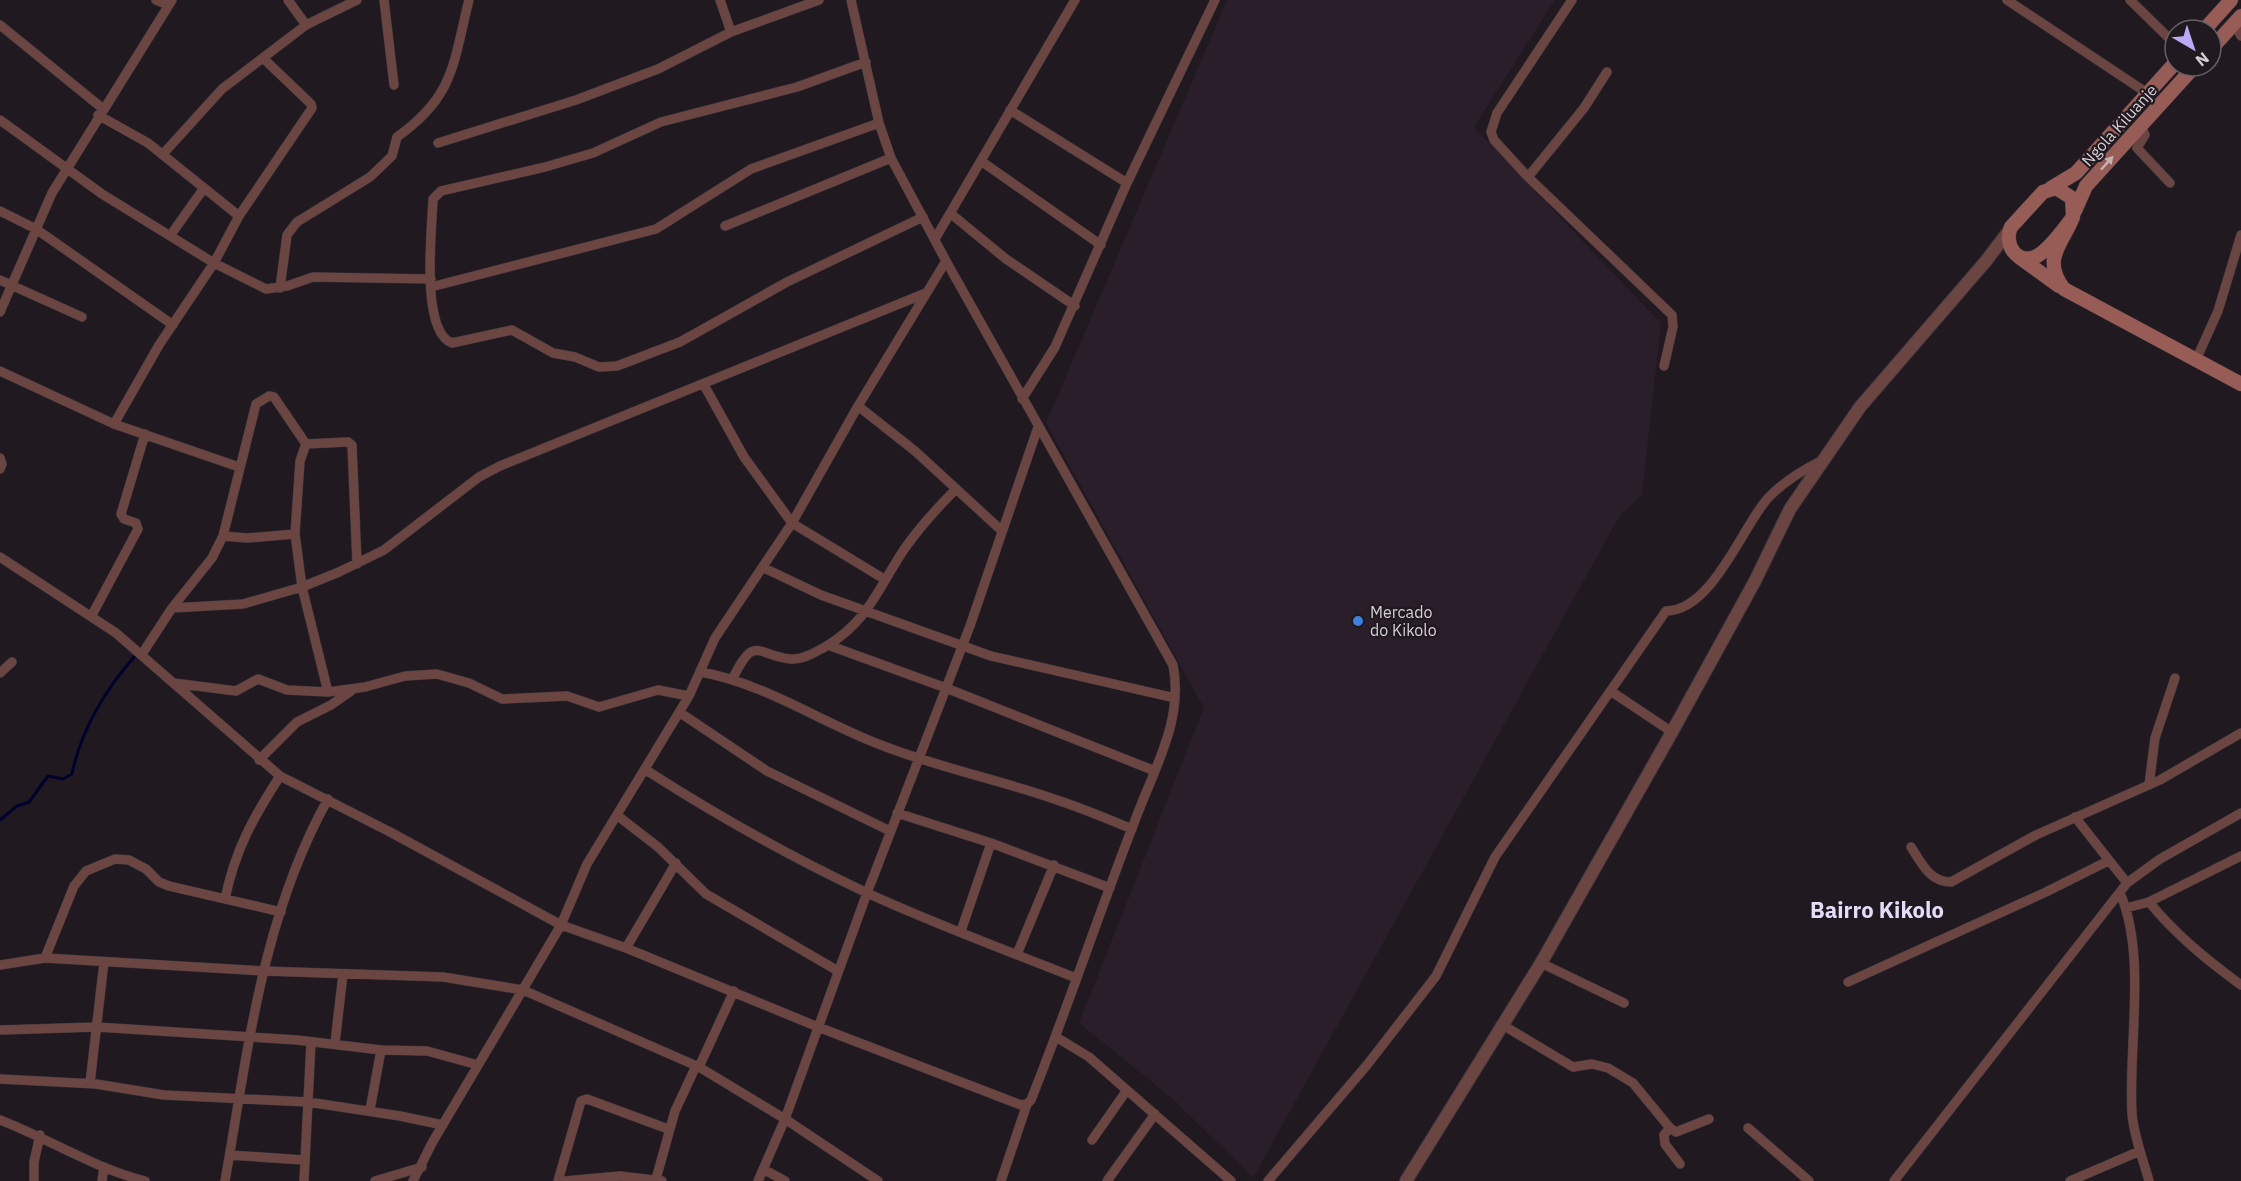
<svg xmlns="http://www.w3.org/2000/svg" width="2241" height="1181" font-family="'IBM Plex Sans',sans-serif">
<rect width="100%" height="100%" fill="#201920"/>
<path fill="#2a1e2a" d="M1227,0H1555L1474,127L1661,323L1642,495L1620,515L1253,1178L1173,1099L1079,1023L1204,708L1046,423Z"/>
<g fill="none" stroke-linecap="round" stroke-linejoin="round">
<path stroke="#00012f" stroke-width="3" d="M0,820L17,806L29,802L48,776L63,779L72,774C81,730 106,688 136,655"/>
<g stroke="#3d363d" stroke-width="10">
<path id="minor" d="M156,0L168,5
M288,0L306,25
M384,0L394,85
M720,0L731,32
M851,0L879,123L891,158L946,261L1173,665C1183,715 1159,760 1141,805C1129,835 1118,865 1107,895C1082,963 1058,1032 1031,1100L1027,1104L1001,1181
M1572,0L1497,113L1491,132L1494,140L1528,177L1672,315L1673,327L1664,366
M2007,0L2147,93
M2130,0L2175,44
M2234,24L2241,36
M0,25L102,108
M866,62L797,87L661,122L593,153L545,167L441,191L433,199C432,229 420,331 452,343L512,330L553,353L575,357L599,367L617,366L680,342L787,282L923,217
M1010,110L1127,183
M98,115L148,143L239,216
M0,120L102,194L214,263L266,289L287,286L313,277L431,279
M2141,126L2145,135L2137,148L2170,183
M438,143L576,100L658,69L731,32L819,0
M163,154L222,89L306,25L357,0
M981,161L1101,245
M1528,177L1584,108L1607,72
M0,211L36,229L173,325
M950,213L1006,259L1075,306
M725,226L891,158
M170,236L204,188
M935,239L1075,0
M0,280L82,317
M431,287L656,229L751,169L879,123
M280,288L287,235L297,222L370,177L392,156L397,137C455,96 453,63 469,0
M0,312L52,193L172,0
M2196,360L2218,311L2241,235
M0,371L114,424L239,467
M704,385L744,457L792,523L884,579
M1022,399L1055,347L1127,183L1215,0
M858,406L915,451L1002,531
M114,424L159,345L214,263L239,216L312,108L311,104L263,58
M306,444L300,461L295,534L302,587L328,692
M306,444L348,442L352,445L357,564
M0,458L2,464L0,469
M223,536L247,538L295,534
M0,557L116,633L280,776L392,833L561,925L626,948L818,1027L1021,1105L1027,1104
M764,568L821,595L991,656L1175,698
M172,608L243,604L302,587L339,572L384,550L479,477L500,466L926,293
M92,615L138,529L136,523L124,519L121,514L145,434
M828,645L946,688L1155,771
M142,654L172,608L212,558L223,536L256,404L269,396L274,397L306,444
M701,672C766,684 820,722 881,745C939,768 1001,780 1060,801C1084,809 1108,819 1132,829
M0,673L12,662
M733,678C755,633 757,656 791,659C803,660 815,652 825,647C869,621 878,588 905,548C920,527 937,508 956,489
M174,683L236,691L258,679L287,690L328,692L365,687L405,676L437,674L469,683L502,699L567,696L599,707L658,690L689,696
M1612,692L1672,732
M679,712L767,771L890,831
M259,760L297,722L331,705L351,691
M646,770C716,815 789,856 865,892C934,924 1006,950 1076,978
M2149,785L2155,738L2175,678
M897,813L991,843L1110,888
M618,816L658,847L706,894L838,971
M2075,817L2127,883
M1911,847C1922,864 1930,882 1951,882L2036,835L2160,780L2241,733
M2120,893C2147,955 2128,1047 2132,1114C2134,1137 2143,1159 2149,1181
M225,899C235,850 253,818 280,776
M2149,902C2176,935 2207,960 2241,985
M2126,908L2149,902L2241,856
M961,931L991,843
M626,948L676,863
M1017,954L1054,865
M45,958L74,886L86,871L115,859L129,860L146,869L159,882L169,886L281,912
M1541,963L1624,1003
M0,965L45,958L264,971L443,977L523,990L699,1067L785,1119L878,1181
M1848,982L2046,892L2108,861
M1501,1024L1573,1067L1592,1064L1608,1068L1633,1083L1670,1128L1676,1132L1709,1119
M0,1030L97,1027L297,1040L381,1050L427,1051L478,1065
M1056,1037L1089,1057L1231,1181
M335,1043L343,974
M699,1067L734,991
M0,1079L96,1084L164,1095L308,1102L400,1116L443,1125
M90,1083L104,962
M370,1110L381,1050
M0,1120C49,1139 94,1168 145,1181
M1670,1128L1664,1135L1665,1144L1680,1164
M1748,1128L1809,1181
M1092,1140L1127,1090
M230,1155L304,1160
M763,1169L785,1181
M656,1179L675,1111L696,1066
M34,1181V1162L40,1135
M102,1181L104,1167
M225,1181C248,1051 262,917 328,799
M304,1181L311,1042
M375,1181L422,1167
M413,1181L432,1143L561,925L587,864L689,696L715,638L792,523L858,406L946,261
M558,1181L581,1101L587,1099L668,1129
M565,1181L620,1176L662,1181
M758,1181L785,1119L867,893L970,626L1038,427
M1107,1181L1155,1114
M1268,1181L1367,1065L1436,976L1495,857L1666,611C1712,611 1742,527 1768,498C1783,482 1803,470 1821,461
M1894,1181L2127,883L2160,859L2241,813
M2070,1181L2140,1151"/>
</g>
<g stroke="#3d363d" stroke-width="14">
<path id="tertiary" d="M1406,1181L1541,963L1672,732L1755,581L1790,509L1860,407L1986,261L2011,228"/>
</g>
<g stroke="#3d363d" stroke-width="15">
<path id="secondary" d="M2204,30L2231,0
M2211,49L2241,16
M2051,188L2076,173L2175,63
M2056,188L2072,198L2073,217C2064,229 2050,249 2037,256C2017,266 2003,244 2011,227L2043,192Z
M2075,211L2086,186L2195,66
M2073,217C2062,245 2041,259 2064,289L2241,384
M2019,257L2059,286"/>
</g>
<use href="#minor" stroke="#6b4541" stroke-width="9"/>
<use href="#tertiary" stroke="#6b4541" stroke-width="12"/>
<use href="#secondary" stroke="#975c56" stroke-width="14"/>
</g>
<defs><path id="oneway-solid" d="M-6-.8H1V-3.2L6.5 0L1 3.2V.8H-6Z" transform="scale(1.5)"/></defs>
<use fill="#c5b2b4" href="#oneway-solid" transform="translate(2107 163) rotate(-48)"/>
<circle fill="#3f7fe0" stroke="#201920" stroke-width="2" cx="1358" cy="621" r="6"/>
<g text-anchor="middle" stroke-width="4.5" stroke-linejoin="round" paint-order="stroke">
<g font-size="16" fill="#d4cfd4" stroke="#201920">
<text transform="translate(2119 125) rotate(-48)" y="6">Ngola Kiluanje</text>
</g>
<g font-size="16" fill="#d4cfd4" stroke="#201920" text-anchor="start">
<text x="1370" y="618">Mercado<tspan x="1370" dy="18">do Kikolo</tspan></text>
</g>
<g font-size="22" font-weight="bold" fill="#e3ddfa" stroke="#201920">
<text x="1877" y="918">Bairro Kikolo</text>
</g>
</g>
<g transform="translate(2193 48) rotate(141)"><circle r="28" fill="#201920" stroke="#686268" stroke-width="1.5"/>
<path d="M0-4.5L10 22L0 15L-10 22Z" fill="#bca9f5"/>
<text y="-9" font-size="16" font-weight="bold" text-anchor="middle" fill="#d4cfd4">N</text>
</g>
</svg>
